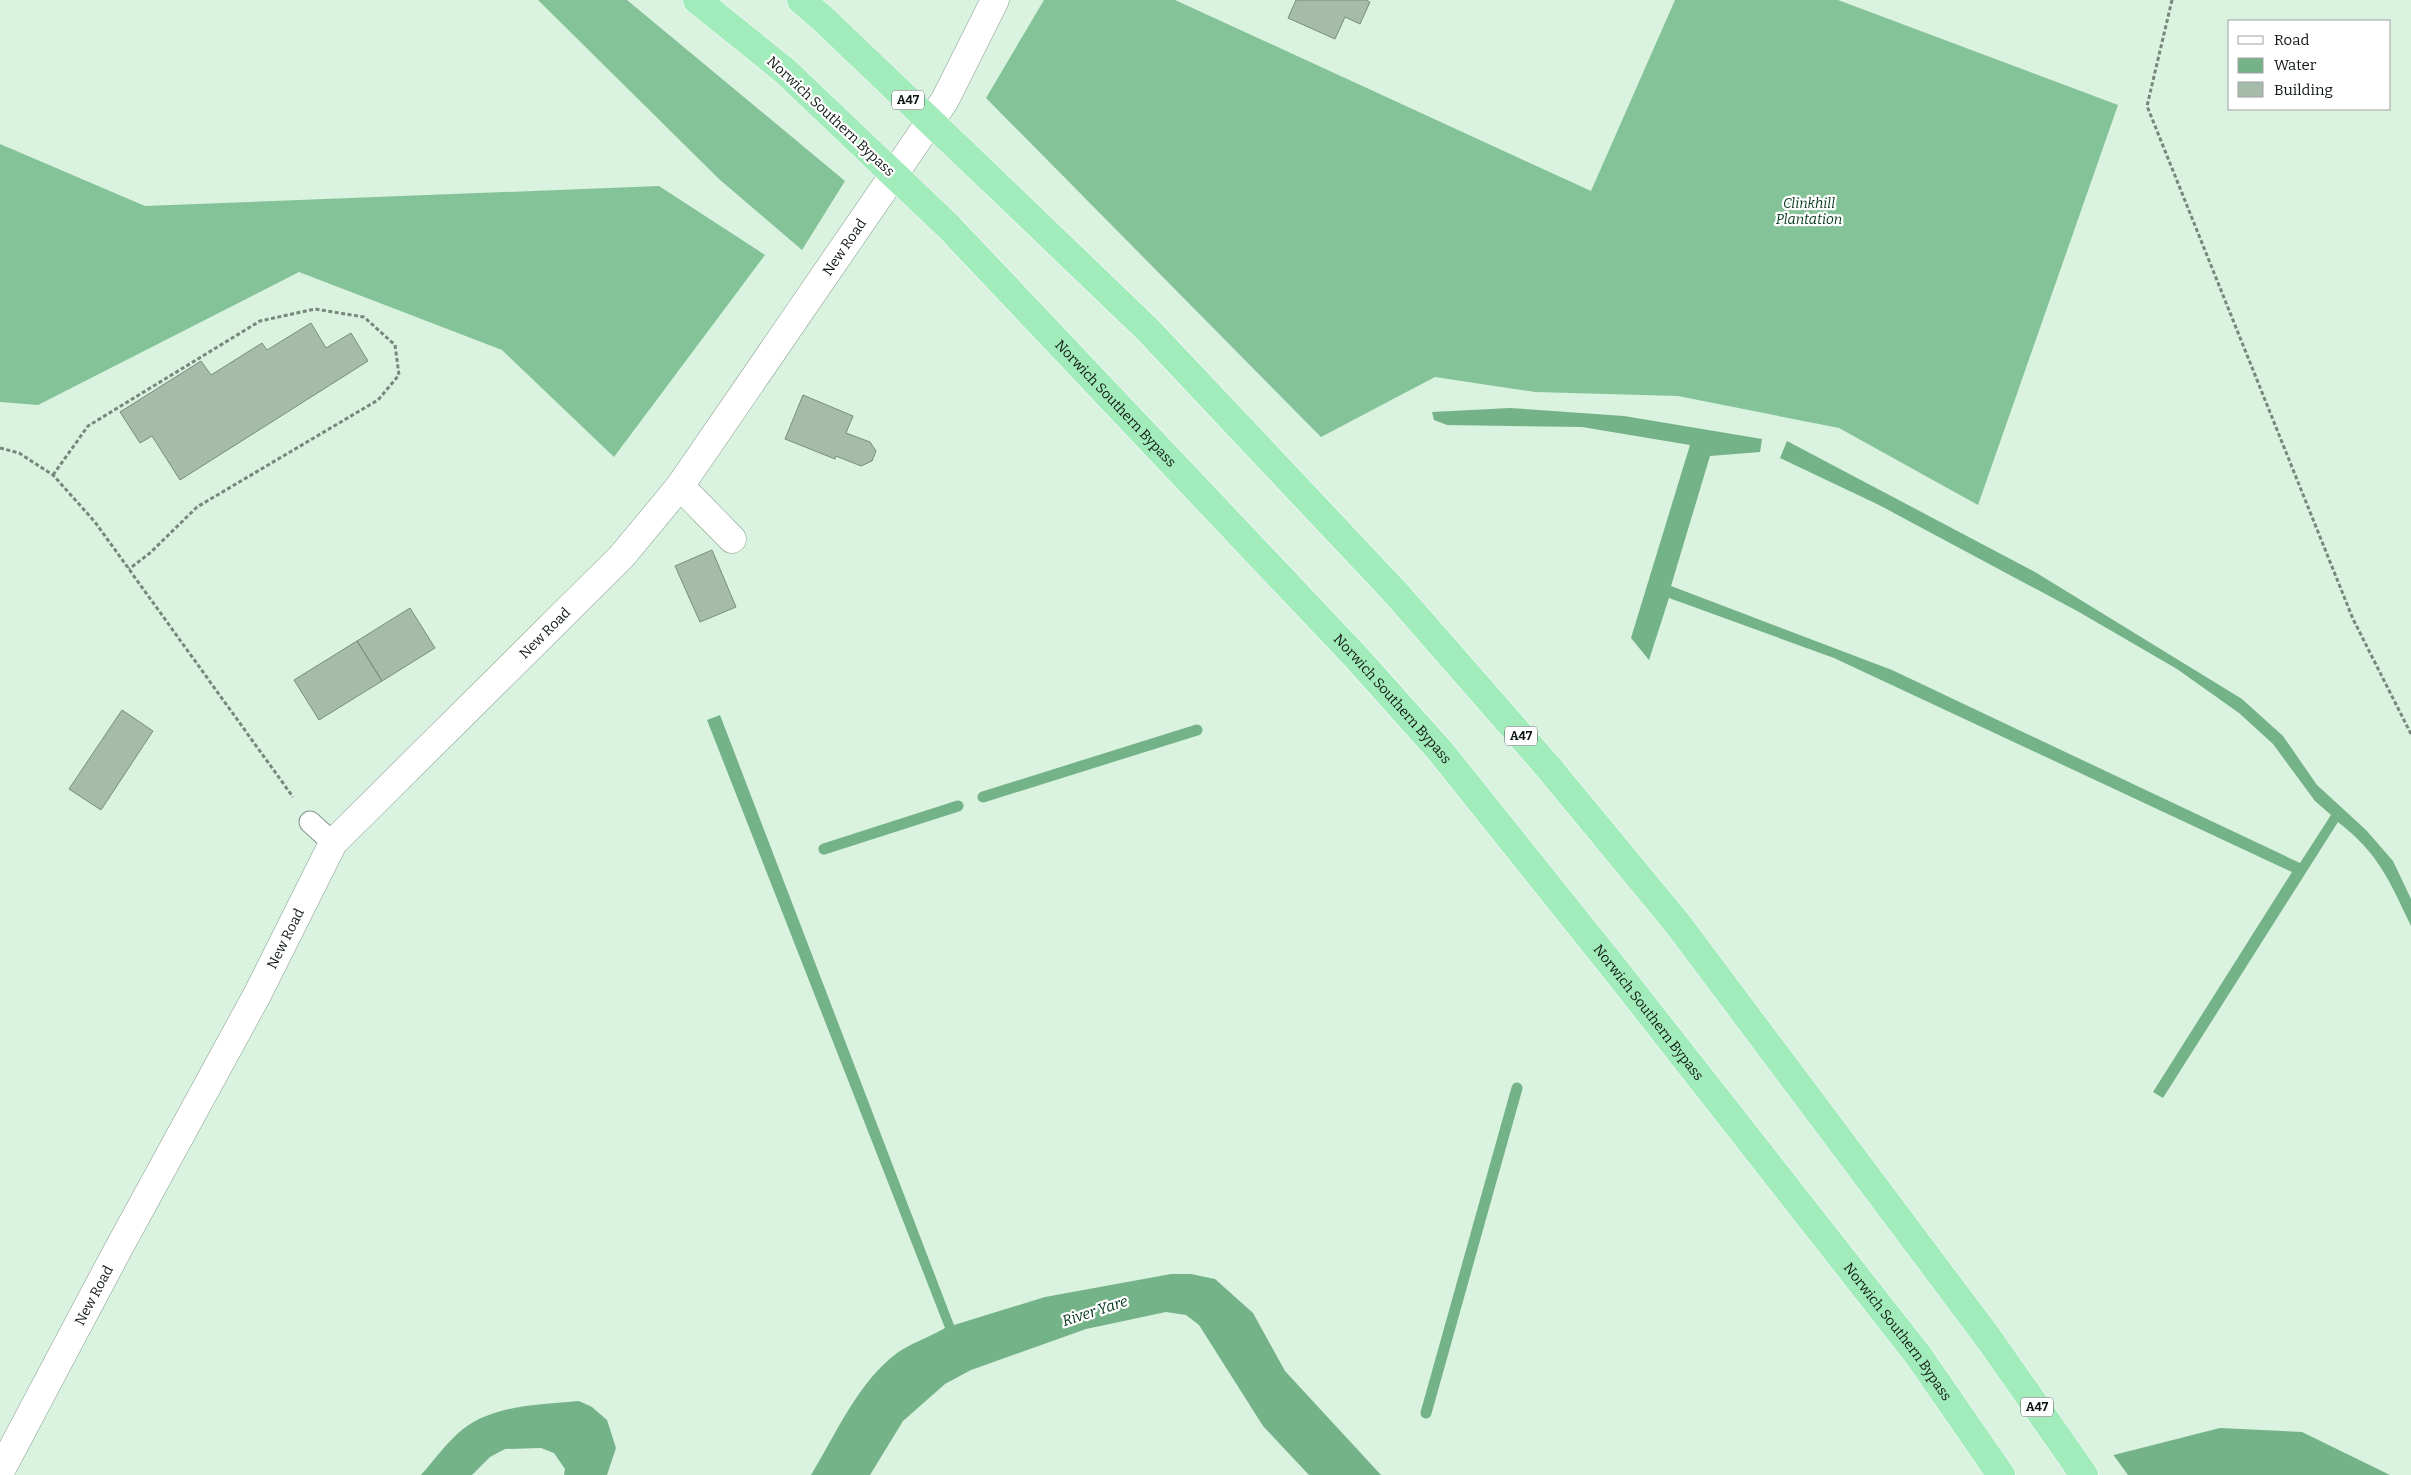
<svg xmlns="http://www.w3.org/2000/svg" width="2411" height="1475" font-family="Bitter,serif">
<rect width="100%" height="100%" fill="#daf2e0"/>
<path fill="#84c398" d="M538,0H627L845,181L802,250L719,179Z
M1044,0H1175L1591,191L1675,0H1838L2118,105L1978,505L1839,428L1678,396L1535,392L1435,377L1321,437L986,98Z
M0,144L145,206L659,186L765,255L614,457L502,350L299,272L38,405L0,402Z"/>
<path fill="#74b288" d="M1510,408L1624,416L1762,439L1760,452L1710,456L1671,586L1892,670L2300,863L2331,815L2315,801L2273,744L2239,713L2177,669L2079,612L1879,505L1780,458L1787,441L2035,572L2242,699L2283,736L2317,785L2366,830L2393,861L2411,899V926C2389,880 2379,854 2338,822L2163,1098L2153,1092L2292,872L1834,658L1669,598L1649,660L1631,638L1690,445L1582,427L1447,425L1434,420L1432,412Z
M720,715L954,1325L1045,1297L1171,1274H1191L1215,1279L1253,1313L1285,1371L1381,1475H1309L1263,1426L1199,1325L1186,1315L1166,1312L1086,1329L971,1370L945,1384L903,1421L870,1475H811C836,1434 858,1382 897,1353C911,1343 930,1337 945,1328L707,720Z
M579,1401L592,1407L607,1420L616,1448L607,1475H564L565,1469L554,1453L541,1448L505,1449L490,1457L472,1475H421C434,1460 448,1441 463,1429C496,1404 540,1405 579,1401Z
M2220,1428L2302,1432L2390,1475H2035Z"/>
<path fill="#daf2e0" d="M2112,1453L2128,1475H2032L2034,1473Z"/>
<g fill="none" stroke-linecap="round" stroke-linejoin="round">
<path stroke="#74b288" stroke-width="11" d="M983,797L1197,730
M824,849L958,806
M1426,1413L1517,1088"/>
</g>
<path fill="#a5bcab" stroke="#778e7e" d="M1296,0H1366L1370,2L1360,24L1345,17L1335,39L1288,18Z
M311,323L326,348L351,333L368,361L180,480L152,436L140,443L120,412L201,361L211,375L262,343L267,350Z
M803,395L853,416L846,433L870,442L876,451L872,461L861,466L836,456L835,459L785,439Z
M712,550L736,607L700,622L675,566Z
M410,608L435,648L382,681L357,641Z
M357,641L382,681L319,720L294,680Z
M122,710L153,731L101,810L69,789Z"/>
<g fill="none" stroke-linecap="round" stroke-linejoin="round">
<g stroke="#849b8b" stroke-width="23">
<path id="service" d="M310,822L333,843"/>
</g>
<g stroke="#849b8b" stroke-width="29">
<g id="minor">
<path d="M680,486L732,539"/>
<path id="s1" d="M0,1472L115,1255L257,995L333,843L622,556L680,486L945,100L995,0"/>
</g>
</g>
<g stroke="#fff" stroke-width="29">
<g id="trunk">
<path d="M697,0L785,71"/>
<path d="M801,0L822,18"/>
<path d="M994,182L1148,330L1395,592L1549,768L1677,923L1989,1339L2084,1475"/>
<path id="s2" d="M948,226L1356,657L1441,752L1618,973L1918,1355L2001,1475"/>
</g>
</g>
<path stroke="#77877b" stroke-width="3" stroke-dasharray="4 2.5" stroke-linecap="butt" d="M2172,0L2147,106L2353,619L2411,734
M0,448L19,453L53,475L95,522L293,797
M53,475L88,426L260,321L315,309L364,317L395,345L399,375L378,400L197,507L150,553L129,569"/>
<use href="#service" stroke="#fff" stroke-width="21"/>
<use href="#minor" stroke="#fff" stroke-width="28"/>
<use href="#trunk" stroke="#a2ebbb" stroke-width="28"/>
<g stroke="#fff" stroke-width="29" stroke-linecap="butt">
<path id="trunk-bridge" d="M822,18L994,182
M785,71L948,226"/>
</g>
<use href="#trunk-bridge" stroke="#a2ebbb" stroke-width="28"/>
</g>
<g text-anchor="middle" stroke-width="4.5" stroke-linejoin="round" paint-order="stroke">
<g fill="#fff" stroke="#575d58" stroke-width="1">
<rect x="892" y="90.5" width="32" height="19" rx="4"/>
<rect x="1505" y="726.5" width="32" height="19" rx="4"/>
<rect x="2021" y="1397.5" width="32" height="19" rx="4"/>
</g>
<g font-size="12" font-weight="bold" fill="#0f1711">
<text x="908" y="104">A47</text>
<text x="1521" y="740">A47</text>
<text x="2037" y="1411">A47</text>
</g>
<g font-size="14" fill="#0f1711" stroke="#fff">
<text transform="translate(831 116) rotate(43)" y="5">Norwich Southern Bypass</text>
<text dy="5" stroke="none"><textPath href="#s1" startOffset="1500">New Road</textPath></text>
<text dy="5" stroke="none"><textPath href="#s2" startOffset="244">Norwich Southern Bypass</textPath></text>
<text dy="5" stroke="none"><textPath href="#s1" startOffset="1010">New Road</textPath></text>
<text dy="5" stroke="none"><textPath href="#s2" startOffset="649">Norwich Southern Bypass</textPath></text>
<text dy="5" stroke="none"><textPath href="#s1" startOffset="605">New Road</textPath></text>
<text dy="5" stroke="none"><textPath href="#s2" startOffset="1054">Norwich Southern Bypass</textPath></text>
<text dy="5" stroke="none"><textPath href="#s1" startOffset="200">New Road</textPath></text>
<text dy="5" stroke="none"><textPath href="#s2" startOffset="1459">Norwich Southern Bypass</textPath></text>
</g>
<g font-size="14" font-style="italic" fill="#073a1e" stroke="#fff">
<text x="1809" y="208">Clinkhill<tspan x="1809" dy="16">Plantation</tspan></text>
</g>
<g font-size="15" font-style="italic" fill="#02361a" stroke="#fff">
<text transform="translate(1095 1311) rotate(-18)" y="5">River Yare</text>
</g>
</g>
<rect x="2228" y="20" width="162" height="90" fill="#ffffff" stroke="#9fa2a0"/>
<rect x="2238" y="36" width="25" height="8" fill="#ffffff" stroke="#9fa2a0"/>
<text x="2274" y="45" font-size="15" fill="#0f1711">Road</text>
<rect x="2238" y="58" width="25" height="15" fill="#74b288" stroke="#9fa2a0"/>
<text x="2274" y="70" font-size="15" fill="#0f1711">Water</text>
<rect x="2238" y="82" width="25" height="15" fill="#a5bcab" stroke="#9fa2a0"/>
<text x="2274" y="95" font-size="15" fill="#0f1711">Building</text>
</svg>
